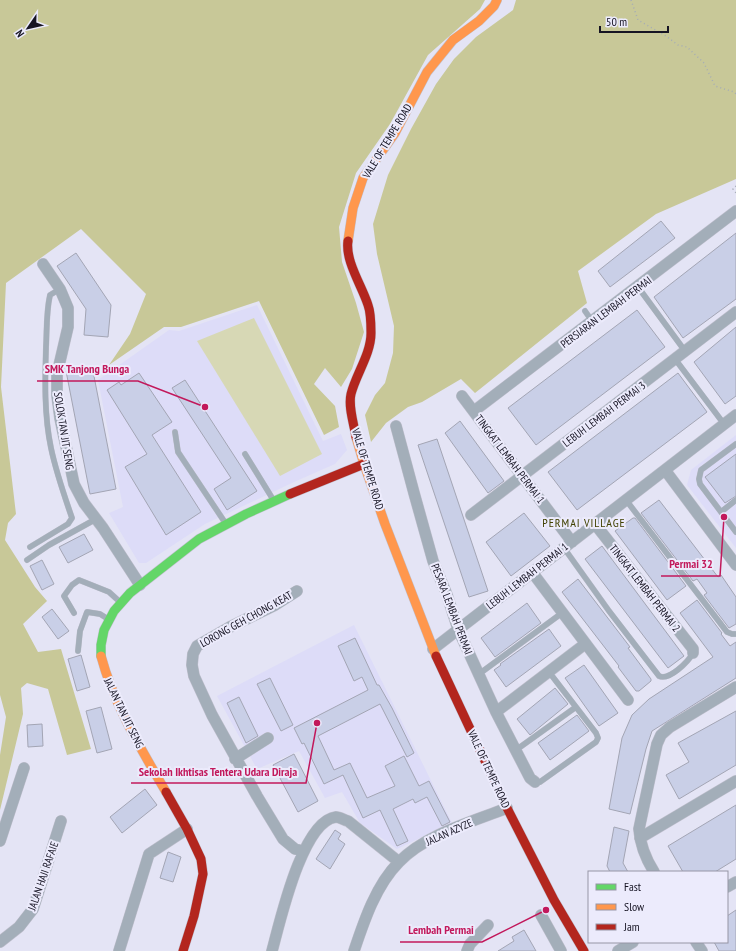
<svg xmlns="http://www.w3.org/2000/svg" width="736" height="951" font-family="'PT Sans Narrow',sans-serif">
<rect width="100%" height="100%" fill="#e4e4f5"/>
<path fill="#dddcf8" d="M257,305L323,441L341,434L347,450L335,464L294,482L205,524L146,563H139L109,513L123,507L98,380L169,330L179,331Z
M736,435V548L687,485L691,470Z
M354,625L452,823L397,849L360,823L342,792L325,798L299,751L257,769L217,696Z"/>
<path fill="#d7d8b5" d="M254,318L322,454L280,476L197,341Z"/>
<path fill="#c8c898" d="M0,0H485L480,9L428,55L390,124L356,173L339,227L342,262L356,303L364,332L352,369L341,387L325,368L314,384L335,406L339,427L324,435L259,301L181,327H164L109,365L130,334L146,294L81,229L6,283L1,387L16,514L8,523L5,540L35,587L47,601L23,624L38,652L61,649L91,749L67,755L48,689L27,683L21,688L23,714L0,810V755L6,717L0,695Z
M516,0H736V179L656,214L578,271L587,303L475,393L461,379L422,402L408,407L386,423L371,442L365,415L375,395L385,383L393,353L394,326L377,254L373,224L388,175L411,129L436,84L454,59L476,37L513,10Z"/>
<path fill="#c9cfe7" stroke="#a3a5b4" d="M661,221L675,238L610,287L598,271Z
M736,233V299L683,338L654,297Z
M76,253L111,305L108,337L84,335L86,309L57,266Z
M637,310L665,347L536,445L508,408Z
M736,327V396L725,404L694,362Z
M92,366L116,489L90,494L66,371Z
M139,373L172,422L152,435L201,512L166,535L125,467L147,454L107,390L119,382L121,385Z
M678,373L707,412L577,510L548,472Z
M185,380L257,491L227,510L214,489L231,478L172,388Z
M460,421L504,481L488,493L445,433Z
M437,439L488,591L469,597L418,445Z
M736,454V496L725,503L705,477Z
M659,500L718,577L721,575L736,597V624L729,628L704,595L707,593L697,579L693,581L641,513Z
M524,513L550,546L511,576L486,542Z
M633,518H635L686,586L667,600L615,531Z
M84,534L93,550L68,563L59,547Z
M602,546L684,656L668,668L585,559Z
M42,560L54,584L42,590L30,566Z
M578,579L630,647L628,648L651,679V681L639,691H636L618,667L619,666L562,592Z
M697,600L722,633L721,634L730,646L736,642V678L652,731L646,749L630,814L609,809L622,738L632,715L649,699L713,657L680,613Z
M527,603L541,623L495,657L481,638Z
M52,609L69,631L58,639L42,617Z
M549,629L561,646L506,687L494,670L501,665L500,664Z
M355,638L377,685H379L392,708L414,753L407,757L380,704L318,736L334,770L350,763L367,798L395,786L385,766L404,756L419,786L429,781L450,822L442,826L427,797L415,803L413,799L393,809L408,841L397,846L380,810L363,818L343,775L324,784L304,743L302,744L294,728L368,690L362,677L354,681L338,646Z
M81,655L90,687L77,691L68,659Z
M584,665L618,713L599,726L565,678Z
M270,678L293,725L281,731L257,684Z
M555,688L568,704L530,735L517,719Z
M239,697L258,736L246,743L227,703Z
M101,707L112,749L97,753L86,711Z
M736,711V765L679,799L666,775L689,762L678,743Z
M577,715L589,731L550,760L538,743Z
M42,724L43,746L28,747L27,725Z
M294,754L318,801L298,812L273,765Z
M145,789L157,805L122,833L110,817Z
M736,805V859L715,872H683L668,846Z
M614,827L629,831L623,863L628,872H610L607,866Z
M335,830L341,834L338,839L345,844L330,869L316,859Z
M168,852L181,857L173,882L160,878Z
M736,910V951H719L714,942H727V916Z
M524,930L536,951H498L514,941L512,937Z"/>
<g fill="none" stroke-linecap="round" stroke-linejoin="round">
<g stroke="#c1c0ce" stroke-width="6">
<path id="lane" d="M638,287L685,351
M585,311L592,321
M675,359L724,424
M175,432L178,452L226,524
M736,444L701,470L699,479L700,484L736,532
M245,454L274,501
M626,500L727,632L732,634H736
M721,512L736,500
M30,547L68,524L72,518C64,495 56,472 51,448C44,415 45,380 46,347C47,330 46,313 50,295L60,289
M564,548L609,611L659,676C669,681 688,662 693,653
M27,560L49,545L96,519
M74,613L64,596L72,585L79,580L109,592L120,602
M78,651L80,631L87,612L100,614L108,619
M479,674L562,613
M516,750L576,707
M535,782H540L596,742L598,738L596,733L549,672"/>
</g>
<g stroke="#c1c0ce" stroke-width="12">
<path id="street" d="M43,264L60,289L68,308V327L57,374V395L60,418L74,484L84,503L103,528L140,585
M462,396L572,542
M474,411L736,211
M396,426L414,493L433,561L447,595L458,629L496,712L530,778L535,782
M665,470L736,565
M471,515L736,312
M595,524L693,649V653
M532,572L628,700
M297,591L275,605L230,627L197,646L193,654L192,665L194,676L212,715L257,796L283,839L295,849L303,851
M433,649L736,415
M496,712L585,644
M235,759L268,738
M640,838L736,781
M0,841L24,768
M654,872C646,859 640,845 639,829L657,744L661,735L670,727L736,687
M727,887L736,882
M541,915L561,951
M0,942L19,927L33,909L61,821
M696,942L702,951
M119,951L149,854L187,829
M272,951C280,922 302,821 336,817C340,817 344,820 348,821L399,862
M354,951C364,921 376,885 399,862C426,834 472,822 507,808
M467,951L470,944L488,925
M618,951L633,942"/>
</g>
<g stroke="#c1c0ce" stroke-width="10">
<path id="fast" d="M101,656V645L104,630L114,611L130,593L199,539L246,514L290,494"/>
</g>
<g stroke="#c1c0ce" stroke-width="10">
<path id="slow" d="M348,241L353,208L363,178L395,133L427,72L453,40L479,21L494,6L497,0
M356,437L364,464L385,524L436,656
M101,656C114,705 141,749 166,792"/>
</g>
<g stroke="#c1c0ce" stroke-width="10">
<path id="jam" d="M348,241C345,261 362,286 368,305C371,313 371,324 371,333C371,354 356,374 351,394C348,407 354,424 356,437
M290,494L364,464
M436,656L507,808L554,900L584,951
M166,792L187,829L201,859L203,874L194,916L183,951"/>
</g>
<path stroke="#a5acb6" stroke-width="1.5" stroke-dasharray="1 3" stroke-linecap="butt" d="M631,0L638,20L666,36L678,45L687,47L704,63L715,86L734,92L736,94
M736,186L733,189L736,193"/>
<use href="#lane" stroke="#a3aeb9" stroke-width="5.5"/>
<use href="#street" stroke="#a3aeb9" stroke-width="11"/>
<use href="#fast" stroke="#63d668" stroke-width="9"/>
<use href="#slow" stroke="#ff974d" stroke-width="9"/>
<use href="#jam" stroke="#b3261e" stroke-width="9"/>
</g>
<g text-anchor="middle" stroke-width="4" stroke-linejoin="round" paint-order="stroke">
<g font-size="11" fill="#161423" stroke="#ecebfc">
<text transform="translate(387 141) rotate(-59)" y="4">VALE OF TEMPE ROAD</text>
<text transform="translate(606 312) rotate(-37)" y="4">PERSIARAN LEMBAH PERMAI</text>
<text transform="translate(604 414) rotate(-37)" y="4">LEBUH LEMBAH PERMAI 3</text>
<text transform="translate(64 431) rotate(81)" y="4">SOLOK TAN JIT SENG</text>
<text transform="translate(510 459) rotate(53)" y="4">TINGKAT LEMBAH PERMAI 1</text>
<text transform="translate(368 469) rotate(73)" y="4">VALE OF TEMPE ROAD</text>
<text transform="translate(527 576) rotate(-38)" y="4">LEBUH LEMBAH PERMAI 1</text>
<text transform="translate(645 588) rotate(52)" y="4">TINGKAT LEMBAH PERMAI 2</text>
<text transform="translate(452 609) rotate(69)" y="4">PESARA LEMBAH PERMAI</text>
<text transform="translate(246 619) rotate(-29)" y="4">LORONG GEH CHONG KEAT</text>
<text transform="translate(124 713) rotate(64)" y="4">JALAN TAN JIT SENG</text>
<text transform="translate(489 769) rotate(65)" y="4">VALE OF TEMPE ROAD</text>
<text transform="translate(449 832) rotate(-24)" y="4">JALAN AZYZE</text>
<text transform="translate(43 876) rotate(-71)" y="4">JALAN HAJI RAFAIE</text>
</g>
<g font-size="12" letter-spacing="1" fill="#414100" stroke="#ecebfc">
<text x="584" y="527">PERMAI VILLAGE</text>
</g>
</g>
<path fill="none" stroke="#c2185b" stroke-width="1.5" d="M205 407L138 381H37M724 517L720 576H661M317 723L306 783H131M546 910L482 942H400"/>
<g fill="#c2185b" stroke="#ecebfc" stroke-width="1.5">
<circle cx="205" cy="407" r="4"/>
<circle cx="724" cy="517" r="4"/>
<circle cx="317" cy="723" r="4"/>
<circle cx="546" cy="910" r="4"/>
</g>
<g font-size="12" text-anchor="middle" font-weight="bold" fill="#c2185b" stroke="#ecebfc" stroke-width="4" stroke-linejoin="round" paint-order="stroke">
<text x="87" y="373">SMK Tanjong Bunga</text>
<text x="691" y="568">Permai 32</text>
<text x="218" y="776">Sekolah Ikhtisas Tentera Udara Diraja</text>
<text x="441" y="934">Lembah Permai</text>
</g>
<rect x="588" y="871" width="140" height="72" fill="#ecebfc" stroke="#9695a5"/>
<rect x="596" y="884" width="20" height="6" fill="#63d668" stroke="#9695a5"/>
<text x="624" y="891" font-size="12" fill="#161423">Fast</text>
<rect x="596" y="904" width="20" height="6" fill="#ff974d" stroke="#9695a5"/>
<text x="624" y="911" font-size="12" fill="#161423">Slow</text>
<rect x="596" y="924" width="20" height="6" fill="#b3261e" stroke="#9695a5"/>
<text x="624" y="931" font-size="12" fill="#161423">Jam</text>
<g transform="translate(28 28) rotate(236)" stroke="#ecebfc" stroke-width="3" paint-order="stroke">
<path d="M0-3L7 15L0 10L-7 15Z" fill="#161423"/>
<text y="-6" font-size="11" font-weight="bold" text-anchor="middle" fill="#161423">N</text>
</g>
<path d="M600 26v6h68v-6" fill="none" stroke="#161423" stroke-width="2"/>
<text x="606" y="26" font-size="12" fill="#161423" stroke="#ecebfc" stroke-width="3" paint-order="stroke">50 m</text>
</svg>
